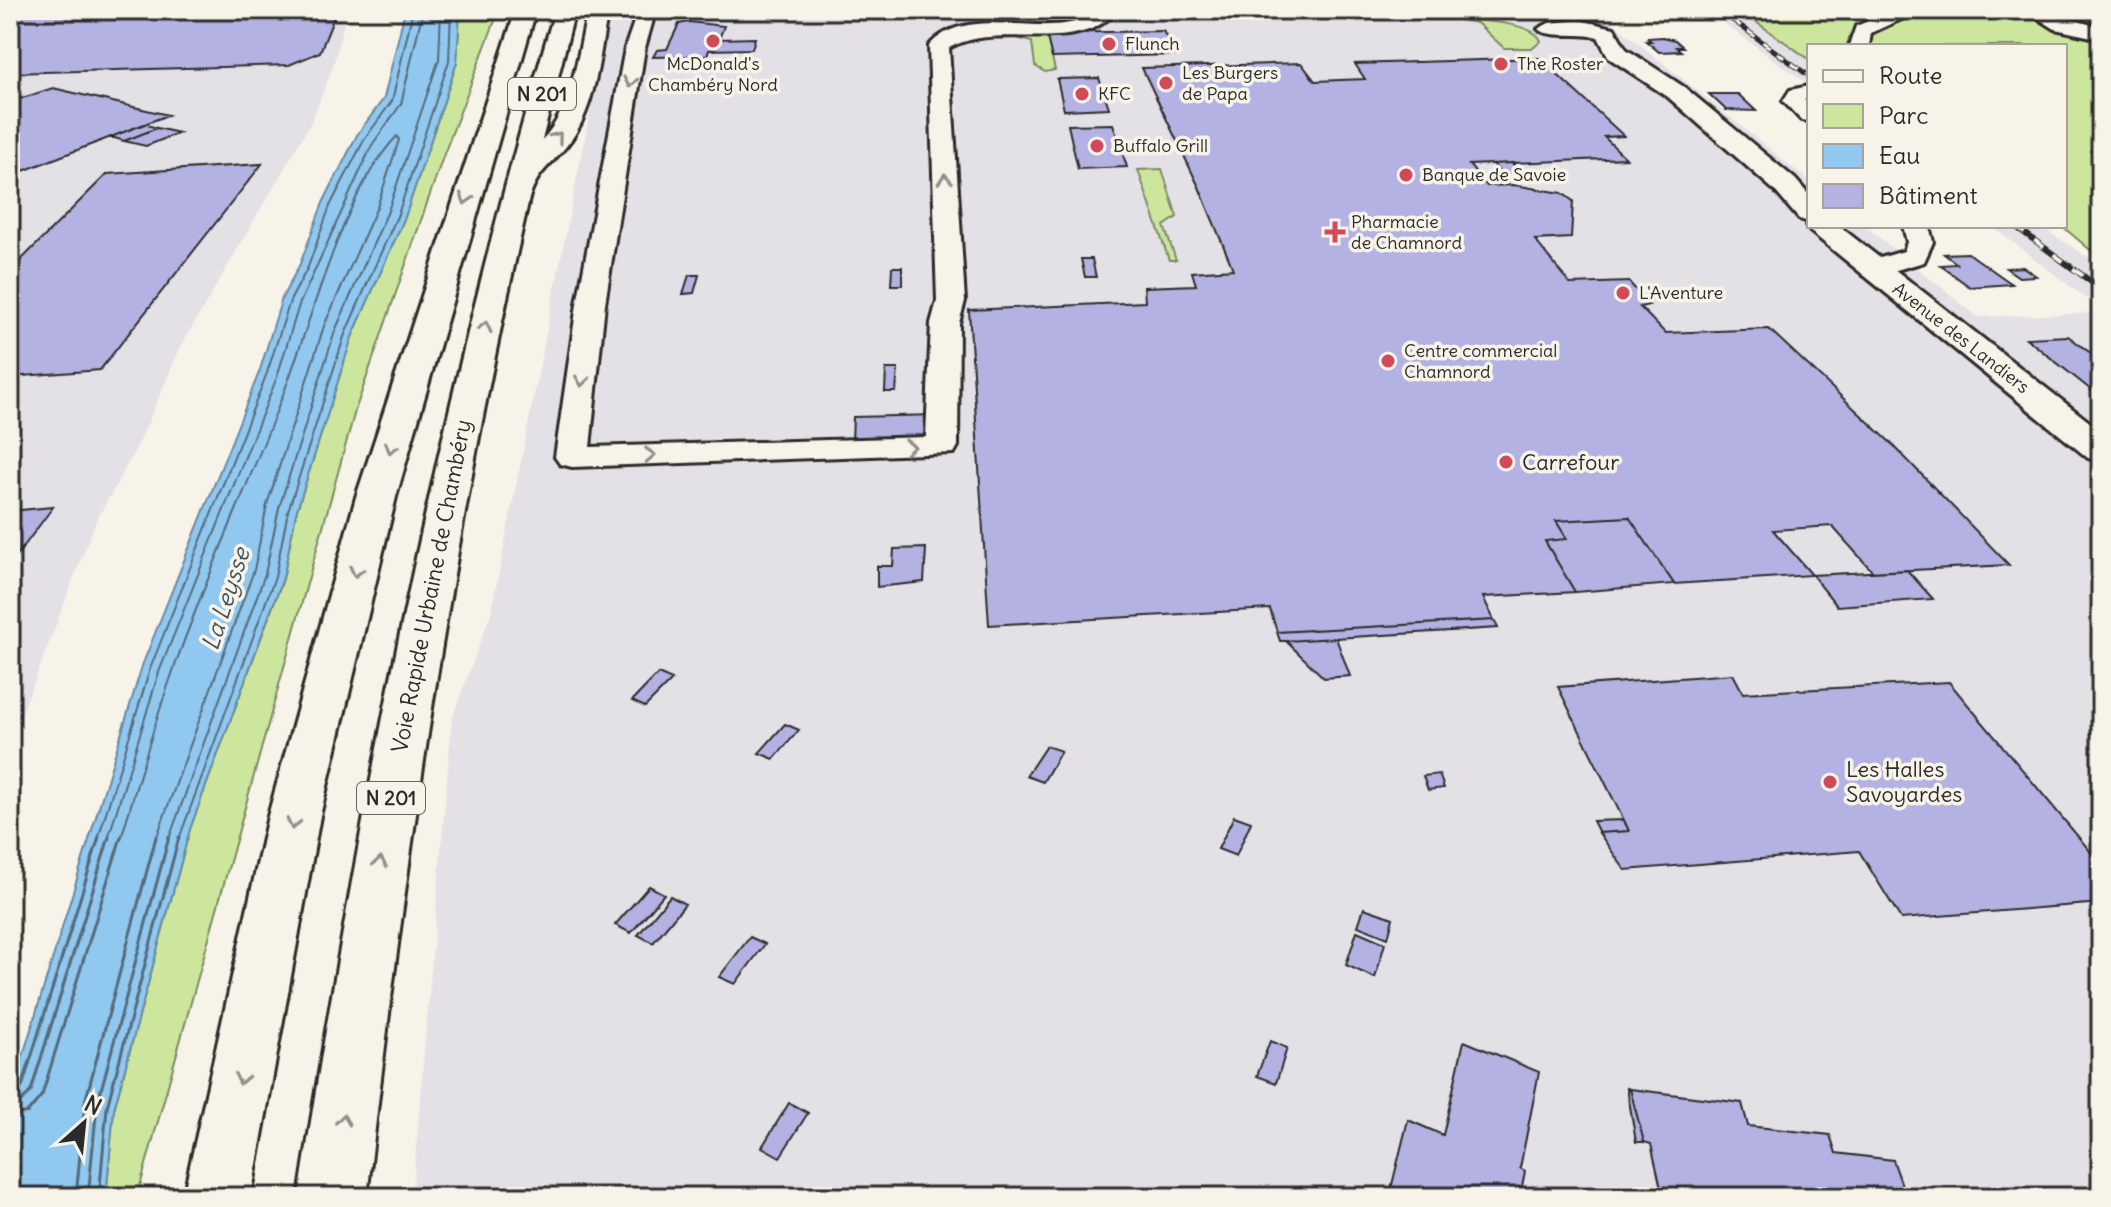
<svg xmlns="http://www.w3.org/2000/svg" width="2111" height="1207" font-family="Delius,sans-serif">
<rect width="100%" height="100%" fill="#f7f3e8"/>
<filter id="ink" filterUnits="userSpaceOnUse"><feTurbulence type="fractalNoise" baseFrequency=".0125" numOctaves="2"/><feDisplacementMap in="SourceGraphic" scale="16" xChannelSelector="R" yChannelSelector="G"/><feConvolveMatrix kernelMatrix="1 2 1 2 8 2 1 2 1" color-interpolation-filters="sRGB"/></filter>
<g filter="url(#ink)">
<path fill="#e3e0e6" d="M10,10H347L332,70L310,124L180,348L140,441L95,523L10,744Z
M610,10H1597L1809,181V226H1865L1978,317L2101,313V1197H412L452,719L491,613Z
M1706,10H1739L1809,59V85Z
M1992,226H2040L2101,266V310Z"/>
<path fill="#cce69d" stroke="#7c8864" stroke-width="2" d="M460,10H499L444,154L355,411L137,1197H106L114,1109L190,829L283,579L296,513L352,337L405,217L457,62Z
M1739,10H2024L2054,26L2101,34V259L2062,226H2065V46H1809V59Z
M1459,20C1478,20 1534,22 1541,41L1533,48H1504L1477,23Z
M1046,33L1055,70L1045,72L1035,66L1032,42L1012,37L1013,34Z
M1162,169L1177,217L1164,226L1176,260H1169L1138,170Z"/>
<path fill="#91c8f0" stroke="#6889a1" stroke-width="2" d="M405,10H460L457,62L405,217L352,337L296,513L283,578L190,829L114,1109L106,1197H10V1098L142,666L260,370L282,298L300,264L323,203L357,135L384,98Z"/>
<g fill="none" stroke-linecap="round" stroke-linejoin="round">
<path stroke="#546a7a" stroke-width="2" d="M98,839L150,669L267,373L290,301L308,267L330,206L364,140L392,101L413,10
M108,839L159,672L277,377L299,305L372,145L401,104L423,10
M121,839C137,785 152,730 171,677C205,578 250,482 287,384C314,311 344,192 397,136L399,140L377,207L324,326L267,505L254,570L156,839
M169,839L265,574L279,508L335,331L388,211L439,59L441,10
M179,839L275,577L288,511L345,334L398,214L449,61L451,10"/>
<path stroke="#546a7a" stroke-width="3" d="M10,1094L22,1087L99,837
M10,1104L22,1101L31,1091L109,837
M10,1116L28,1112L42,1095L121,837
M76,1197L85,1102L156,837
M88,1197L97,1105L169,837
M99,1197L107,1107L179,837"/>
</g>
<path fill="#b3b2e3" stroke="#2b2b2b" stroke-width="2" d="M10,10H337L320,52L289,65L10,73Z
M689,22L724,26L719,39L755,38L754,42L752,49L709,50L707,56L653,57L657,50L667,49L679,24Z
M1163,31L1176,55L1052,58L1046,33Z
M1663,37L1675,40L1683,47H1676L1681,51L1659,52L1646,41H1651L1647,38Z
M1539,58L1624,136L1604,137L1626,158L1469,165L1487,186L1514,185L1562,193L1573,201L1571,238L1535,240L1570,284L1629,282L1649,305L1640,307L1665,333L1769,329L1891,443L2009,565L1873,572L1832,526L1773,530L1812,575L1674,584L1629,517L1556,521L1567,539L1545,541L1575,592L1483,597L1494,620L1277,632L1270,609L989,625L969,310L1145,302L1144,287L1196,285L1192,272L1233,269L1199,187L1142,68L1301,63L1315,81L1365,79L1355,64Z
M1099,78L1109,108L1064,110L1057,79Z
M53,88L168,115L10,176V102Z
M1709,94H1738L1756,111L1726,110Z
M144,124L157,128L124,141L111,137Z
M1113,124L1127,167L1078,169L1068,125Z
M157,128L179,133L146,146L124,141Z
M1512,163L1520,172L1500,173L1493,164Z
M262,164L100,370L10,377V271L107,174Z
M1968,253L1981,262L2012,284L1970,287L1940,265L1957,264L1944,254Z
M1081,259H1092L1096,277H1085Z
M892,267H902V285H891Z
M2023,267L2036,276L2019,277L2006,268Z
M689,275H699L694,293L683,294Z
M2068,336L2101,361V398L2026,338Z
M886,369H898L896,392H885Z
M938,415L939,437L852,441L853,417Z
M53,507L10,565V511Z
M1629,517L1674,584L1575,592L1545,541L1567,539L1556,521Z
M926,548L924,582L877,587V566H893L894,549Z
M1907,570L1933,599L1837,606L1812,575Z
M1494,620L1498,628L1286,641H1280L1277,632Z
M1336,638L1350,676L1324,678L1286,641Z
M658,674L672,680L645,707L632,701Z
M1733,674L1743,693L1949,682L2101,864V903L1901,919L1859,851L1625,870L1599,833L1629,831L1558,687Z
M785,724L799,730L774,759L759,753Z
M1046,746L1061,751L1043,782L1026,776Z
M1439,774L1444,788L1428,790L1423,776Z
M1234,816L1251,822L1236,856L1218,849Z
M1624,820L1629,831L1599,833L1593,821Z
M649,886L664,894L631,933L615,925Z
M670,896L685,904L653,943L638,935Z
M1364,908L1393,918L1388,938L1358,926Z
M1357,931L1385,943L1375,978L1346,965Z
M750,937L765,944L735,984L719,977Z
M1270,1041L1287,1048L1276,1083L1257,1076Z
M1464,1041L1539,1072L1520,1168L1525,1171L1520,1197H1389L1408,1120L1443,1135Z
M1627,1088L1630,1089L1644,1142H1636Z
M1630,1089L1742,1103L1748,1126L1830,1135L1836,1153L1893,1160L1906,1197H1733L1661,1188L1651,1144L1644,1142Z
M789,1103L808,1113L780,1157L762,1147Z"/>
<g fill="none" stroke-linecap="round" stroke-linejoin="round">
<g stroke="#2b2b2b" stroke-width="6">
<path id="minor" d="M642,10H661L653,20L645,48L605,304L590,447L926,437L931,323L937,301L929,46C962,7 1027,32 1070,23C1090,19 1093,10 1117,10C1076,59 999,19 949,48L965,301L959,323L958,446L954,453L572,467L560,464L555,457L577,304L625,48L635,19Z
M1896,10H1921L1871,33L1869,46H1849L1856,26Z
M2025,10C2052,10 2075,22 2101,27V39L2055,29Z
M1809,86V98L1804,100L1809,104V121L1801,120L1783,101L1790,90Z
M1903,226H1929L1933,242L1924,262L1872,277L1863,275L1859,269L1863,263L1904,251L1907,242Z"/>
</g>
<g stroke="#2b2b2b" stroke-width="6">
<path id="major" d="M1579,20L1614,28L1626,49L1684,87L1795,179L1809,195V222L1799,219L1775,191L1668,97L1609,58L1598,37C1581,33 1547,38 1538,29L1549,23Z
M1809,222V226H1839L2101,431V461L2088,458L1811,232L1806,226Z"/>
</g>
<g stroke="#2b2b2b" stroke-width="6">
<path id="highway" d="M516,10H536L396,497L320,816L251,1197H183L268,816L356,497Z
M555,10H575L542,140C573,108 578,52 588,10H608C600,50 597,99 575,134C558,162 535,169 528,203C453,531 405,863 367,1197H299C362,793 439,403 555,10Z"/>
</g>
<use href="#minor" fill="#f7f3e8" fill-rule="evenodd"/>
<use href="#major" fill="#f7f3e8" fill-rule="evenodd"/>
<use href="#highway" fill="#f7f3e8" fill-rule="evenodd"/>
<g stroke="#2b2b2b" stroke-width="5">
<path id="rail-far1" d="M1719,10L1809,76"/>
</g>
<g stroke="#2b2b2b" stroke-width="6">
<path id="rail" d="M2015,226L2101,289"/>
</g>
<use href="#rail-far1" stroke="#f7f3e8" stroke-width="3" stroke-dasharray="9" stroke-linecap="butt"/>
<use href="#rail" stroke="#f7f3e8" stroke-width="4" stroke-dasharray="12" stroke-linecap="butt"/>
</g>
<defs><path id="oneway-chevron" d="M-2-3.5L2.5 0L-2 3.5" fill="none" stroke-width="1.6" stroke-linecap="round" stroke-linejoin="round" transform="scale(2)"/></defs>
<g stroke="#918f8a">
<use href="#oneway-chevron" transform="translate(630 82) rotate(100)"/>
<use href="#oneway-chevron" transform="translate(557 137) rotate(-51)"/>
<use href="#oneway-chevron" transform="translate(945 179) rotate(-93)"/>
<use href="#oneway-chevron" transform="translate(466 199) rotate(107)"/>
<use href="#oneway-chevron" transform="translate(485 327) rotate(-77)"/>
<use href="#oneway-chevron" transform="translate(582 381) rotate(98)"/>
<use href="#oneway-chevron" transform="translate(910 447) rotate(-2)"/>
<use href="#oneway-chevron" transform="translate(391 448) rotate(107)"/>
<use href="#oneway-chevron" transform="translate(650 455) rotate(-2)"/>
<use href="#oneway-chevron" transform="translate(356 572) rotate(104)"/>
<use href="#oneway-chevron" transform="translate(293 824) rotate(102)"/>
<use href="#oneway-chevron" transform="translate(380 862) rotate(-81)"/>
<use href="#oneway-chevron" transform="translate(241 1079) rotate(102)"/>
<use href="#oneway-chevron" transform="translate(343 1120) rotate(-83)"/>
</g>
</g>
<g fill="#d1495b" stroke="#f7f3e8" stroke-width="3">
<circle cx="713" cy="41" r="8"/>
<circle cx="1109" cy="44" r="8"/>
<circle cx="1501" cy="64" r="8"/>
<circle cx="1166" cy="83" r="8"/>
<circle cx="1082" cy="94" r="8"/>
<circle cx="1097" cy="146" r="8"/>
<circle cx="1406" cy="175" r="8"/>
<path d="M1331 220h8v8h8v8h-8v8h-8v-8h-8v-8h8z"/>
<circle cx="1623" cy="293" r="8"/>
<circle cx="1388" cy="361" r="8"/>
<circle cx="1506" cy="462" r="8"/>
<circle cx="1830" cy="782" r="8"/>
</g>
<g text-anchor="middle" stroke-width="7" stroke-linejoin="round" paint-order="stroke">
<g font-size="18" fill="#2b2b2b" stroke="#f7f3e8" text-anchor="start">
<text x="1125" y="50">Flunch</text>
<text x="713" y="70" text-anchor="middle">McDonald's<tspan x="713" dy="21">Chambéry Nord</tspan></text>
<text x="1517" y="70">The Roster</text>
<text x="1182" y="79">Les Burgers<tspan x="1182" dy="21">de Papa</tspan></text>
<text x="1098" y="100">KFC</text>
<text x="1113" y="152">Buffalo Grill</text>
<text x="1422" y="181">Banque de Savoie</text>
<text x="1351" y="228">Pharmacie<tspan x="1351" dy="21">de Chamnord</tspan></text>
<text x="1639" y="299">L'Aventure</text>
<text x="1404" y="357">Centre commercial<tspan x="1404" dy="21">Chamnord</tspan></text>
</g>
<g font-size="18" fill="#2b2b2b" stroke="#f7f3e8">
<text transform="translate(1961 338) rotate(38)" y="6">Avenue des Landiers</text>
</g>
<g fill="#f7f3e8" stroke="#686764" stroke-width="2">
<rect x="508" y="78" width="68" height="32" rx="6"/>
<rect x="357" y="782" width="68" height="32" rx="6"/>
</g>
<g font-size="20" font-weight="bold" fill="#2b2b2b">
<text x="542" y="101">N 201</text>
<text x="391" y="805">N 201</text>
</g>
<g font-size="22" fill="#2b2b2b" stroke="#f7f3e8" text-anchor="start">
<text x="1522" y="470">Carrefour</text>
<text x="1846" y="777">Les Halles<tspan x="1846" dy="25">Savoyardes</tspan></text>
</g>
<g font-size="22" fill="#2b2b2b" stroke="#f7f3e8">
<text transform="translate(431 586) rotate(-79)" y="8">Voie Rapide Urbaine de Chambéry</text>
</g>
<g font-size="24" font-style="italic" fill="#44525c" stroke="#f7f3e8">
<text transform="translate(226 599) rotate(-72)" y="8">La Leysse</text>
</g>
</g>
<rect width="2111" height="1207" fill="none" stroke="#f7f3e8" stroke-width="40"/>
<rect x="20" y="20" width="2071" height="1167" fill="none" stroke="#2b2b2b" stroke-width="3" filter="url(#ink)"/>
<rect x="1807" y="44" width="260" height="184" fill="#f7f3e8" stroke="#a5a39c" stroke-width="2"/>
<rect x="1823" y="70" width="40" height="12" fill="#f7f3e8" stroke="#a5a39c" stroke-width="2"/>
<text x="1879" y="84" font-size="24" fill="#2b2b2b">Route</text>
<rect x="1823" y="104" width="40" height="24" fill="#cce69d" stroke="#a5a39c" stroke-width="2"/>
<text x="1879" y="124" font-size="24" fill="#2b2b2b">Parc</text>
<rect x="1823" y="144" width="40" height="24" fill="#91c8f0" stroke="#a5a39c" stroke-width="2"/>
<text x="1879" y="164" font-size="24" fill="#2b2b2b">Eau</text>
<rect x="1823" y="184" width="40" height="24" fill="#b3b2e3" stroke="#a5a39c" stroke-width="2"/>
<text x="1879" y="204" font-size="24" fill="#2b2b2b">Bâtiment</text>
<g transform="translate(84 1123) rotate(27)" stroke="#f7f3e8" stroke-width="6" paint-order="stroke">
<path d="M0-6L14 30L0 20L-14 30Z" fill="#2b2b2b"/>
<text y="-12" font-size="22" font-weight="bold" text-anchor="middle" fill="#2b2b2b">N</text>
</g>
</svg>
